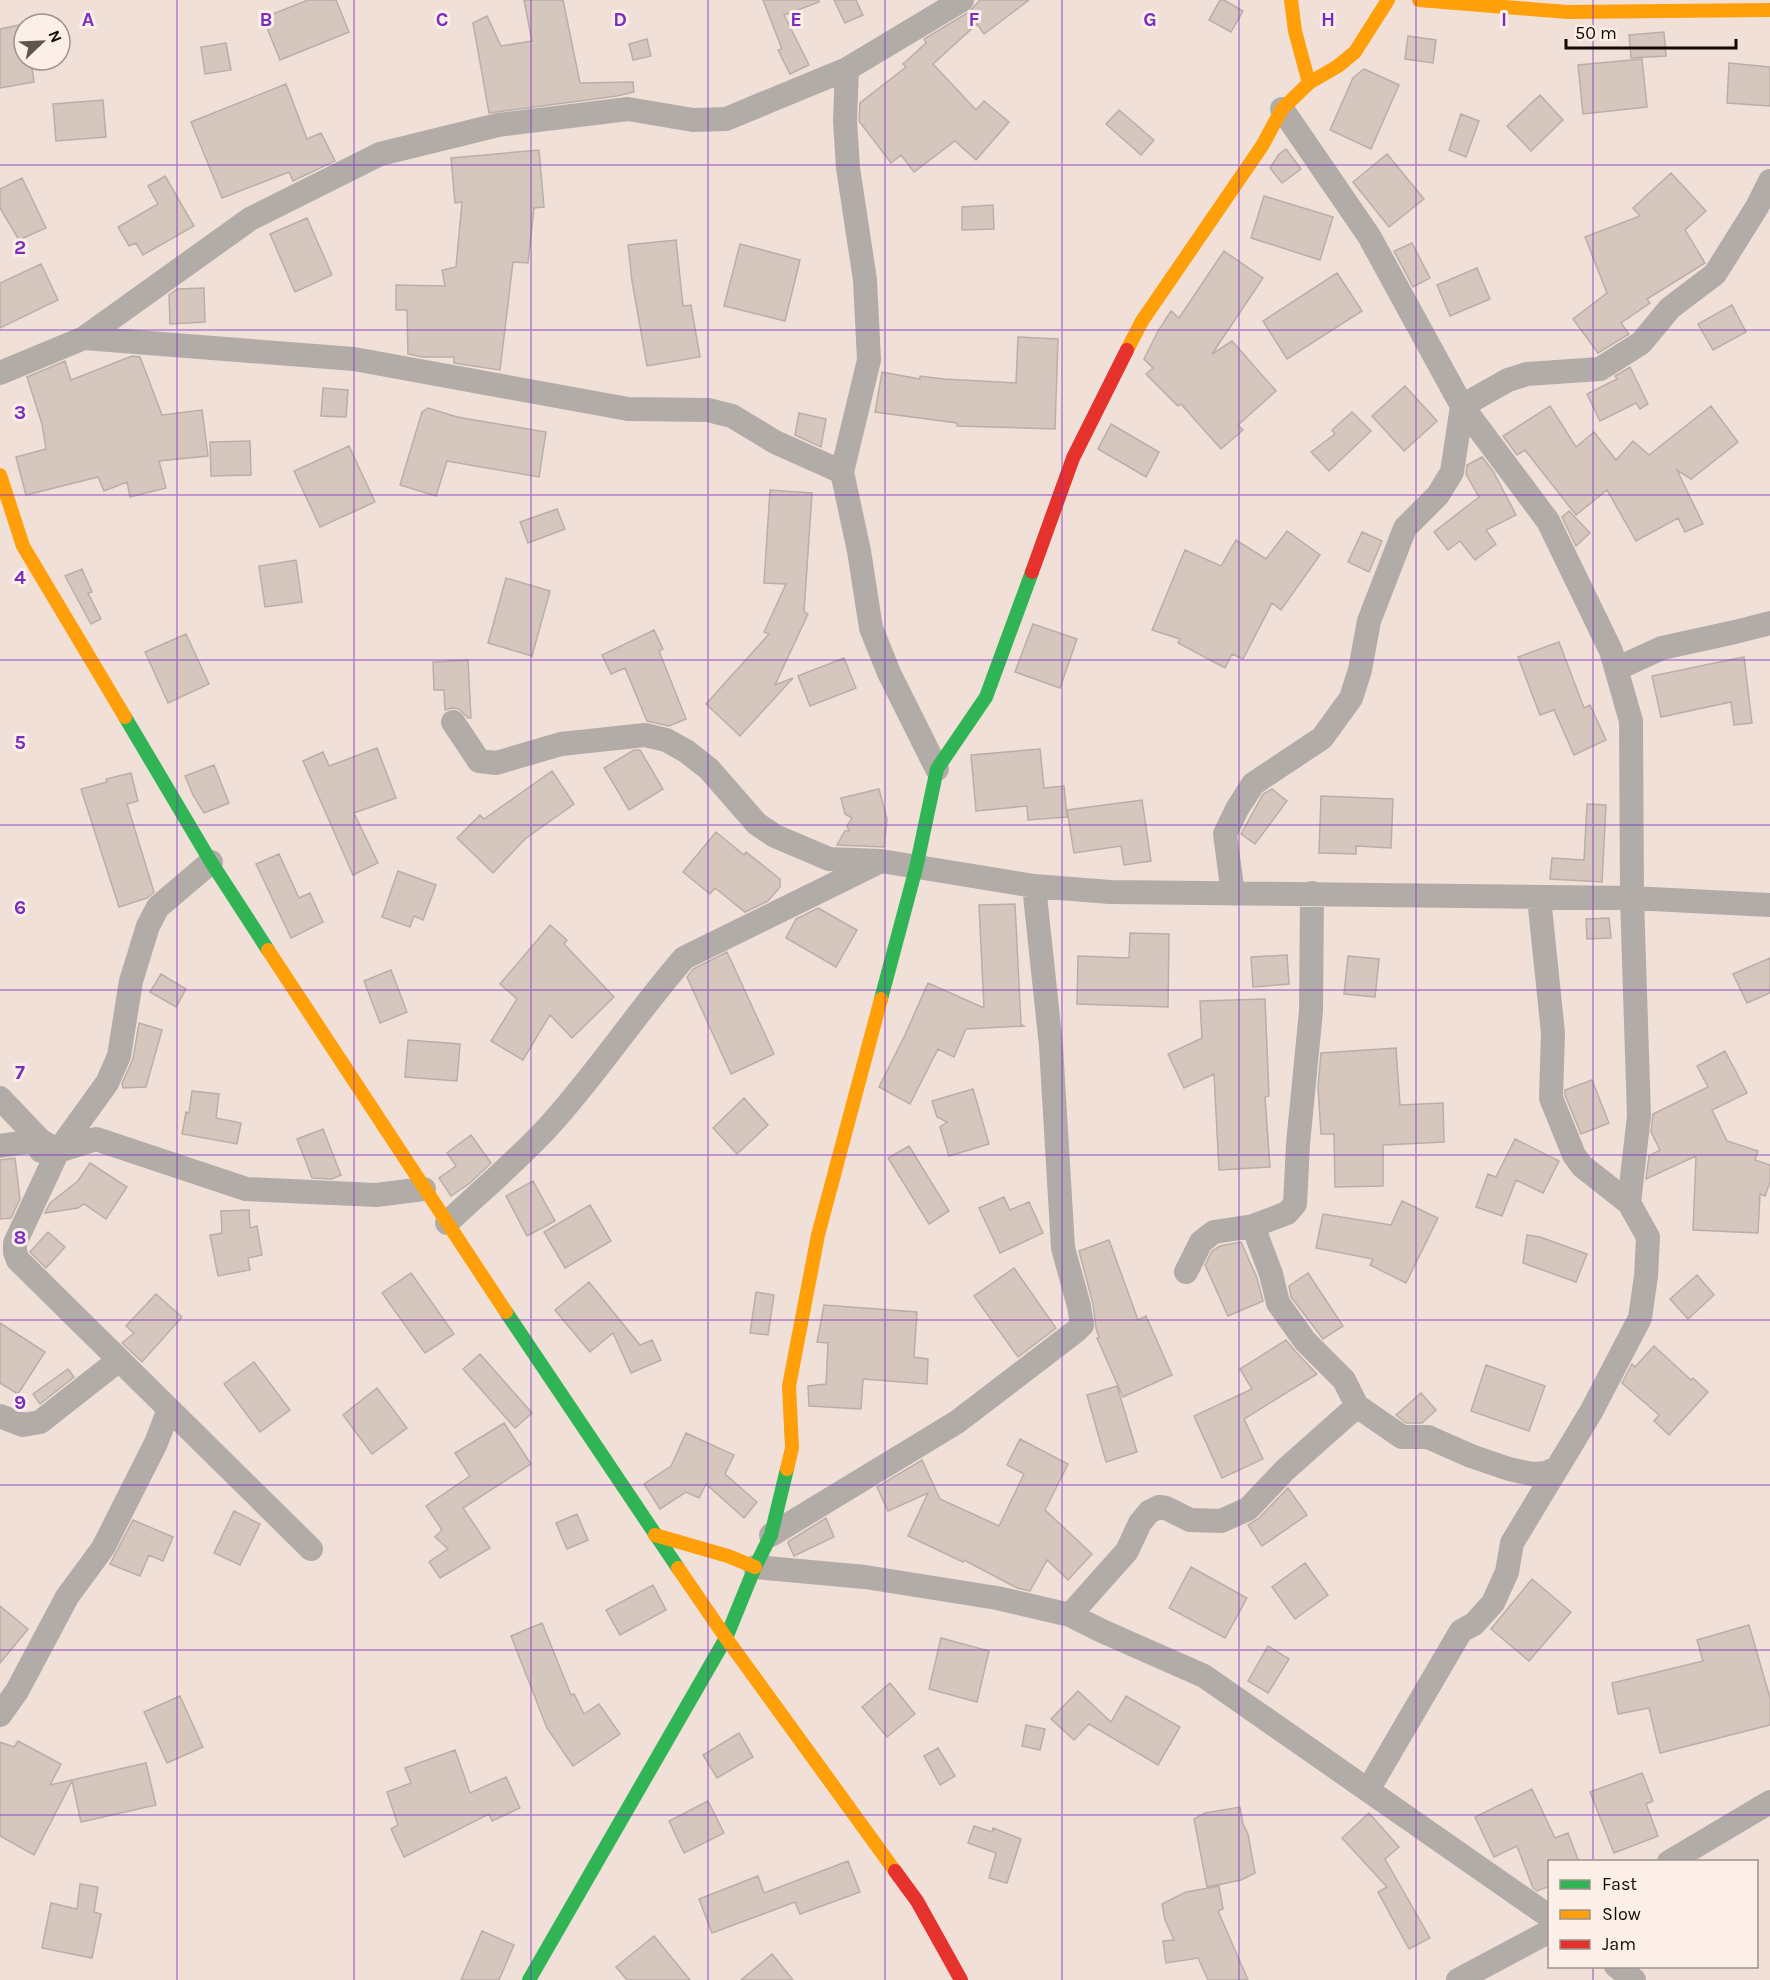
<svg xmlns="http://www.w3.org/2000/svg" width="1770" height="1980" font-family="Karla,sans-serif">
<rect width="100%" height="100%" fill="#f0e0d8"/>
<path fill="#d5c6be" stroke="#bbaea8" stroke-width="1.5" d="M308,0H336L349,32L280,60L263,18Z
M524,0H563L580,83L633,82L634,92L617,96L489,113L473,23L487,16L501,46L532,41Z
M763,0H819V2L784,15L809,65L790,74L778,50L782,49Z
M834,0H856L863,15L845,23Z
M980,0H1029L984,34L977,24L933,64L976,110L984,101L1009,122L976,160L955,141L914,172L901,155L891,163L859,121L860,103L906,67L903,64L926,43L924,39L969,12Z
M1220,0H1224L1243,11L1231,32L1209,20Z
M24,24V60H31L34,82L0,88V29Z
M1664,32L1666,56L1631,58L1629,35Z
M1408,36L1436,40L1433,63L1405,59Z
M647,39L651,56L633,60L629,44Z
M226,43L231,70L205,74L201,47Z
M1642,59L1647,107L1583,114L1578,65Z
M1729,63L1770,67V106L1727,103Z
M1364,69L1399,85L1371,149L1330,130L1353,78Z
M286,84L307,139L321,133L335,161L293,181L289,172L222,198L191,122Z
M1540,95L1563,120L1531,151L1507,126Z
M103,100L106,137L56,141L53,104Z
M1119,110L1154,140L1141,155L1106,124Z
M1461,114L1479,121L1466,157L1449,150Z
M1286,149L1301,169L1282,183L1270,168L1279,154Z
M539,150L544,207L534,208L528,263L513,262L500,370L454,363V357H422L408,354L407,310H396V285L445,286L442,270L456,267L462,202L455,203L451,158Z
M1387,154L1424,199L1389,227L1353,182Z
M1671,173L1706,211L1685,230L1705,263L1647,299L1650,303L1621,323L1629,334L1598,353L1573,319L1607,293L1585,237L1640,216L1633,208Z
M165,176L194,226L143,255L136,243L129,246L118,227L158,204L148,186Z
M22,178L46,228L19,240L0,208V189Z
M1264,196L1333,217L1320,260L1251,238Z
M993,205L994,229L962,230V207Z
M307,218L332,275L295,292L270,234Z
M676,240L683,306L691,305L700,357L647,366L632,281L628,245Z
M1412,243L1430,278L1413,287L1394,251Z
M740,244L800,260L785,321L724,306Z
M1224,251L1263,278L1212,354L1232,341L1276,391L1238,425L1243,430L1221,449L1181,404L1178,406L1146,374L1153,368L1144,359L1158,331L1171,311L1179,318Z
M41,264L58,300L0,328V283Z
M1477,268L1490,299L1450,316L1437,285Z
M1337,273L1362,311L1287,359L1263,321Z
M204,288L205,322L170,324L169,295L177,289Z
M1732,305L1746,332L1713,350L1698,324Z
M1018,337L1058,339L1055,429L957,426V423L875,412L882,372L920,379V376L944,379L1016,383Z
M132,356L140,357L162,415L202,410L208,456L159,461L166,488L130,497L127,482L104,491L98,477L26,495L16,457L46,449L42,424L27,377L65,361L71,380Z
M1630,367L1648,404L1640,409L1636,403L1600,421L1587,394L1617,379L1615,376Z
M1405,386L1437,421L1404,451L1372,416Z
M323,388L348,390L346,417L321,416Z
M1550,406L1576,447L1594,432L1616,460L1633,441L1649,455L1711,406L1738,442L1691,479L1677,470L1703,524L1685,532L1678,518L1636,541L1607,490L1576,515L1525,450L1517,455L1503,436Z
M428,408L457,417L546,432L539,477L447,461L436,496L400,485L422,412Z
M1352,412L1371,431L1329,471L1311,452L1335,434L1332,430Z
M799,413L826,419L821,447L795,435Z
M1111,424L1159,452L1146,477L1098,449Z
M250,441L251,475L211,476L210,442Z
M349,446L375,502L320,527L294,471Z
M1482,457L1493,471L1516,515L1486,530L1496,544L1475,560L1460,541L1448,550L1434,532L1479,497L1466,474L1467,465Z
M770,490L812,493L804,612L808,614L775,685L793,678L740,736L706,704L769,634L764,632L786,584L764,583Z
M557,509L565,529L528,543L520,522Z
M1569,511L1590,533L1576,546L1562,517Z
M1287,531L1320,555L1281,610L1272,603L1243,659L1232,654L1225,668L1178,643L1180,639L1152,630L1185,550L1221,566L1236,540L1266,559Z
M1362,532L1382,541L1369,572L1348,562Z
M296,560L302,602L265,607L259,566Z
M82,569L92,592L88,593L101,619L91,624L65,576Z
M506,578L550,591L532,656L488,643Z
M1033,624L1077,639L1060,688L1015,672Z
M654,630L663,649L659,651L686,719L669,726L647,721L625,668L611,674L602,655Z
M186,634L209,684L168,703L145,652Z
M1559,642L1584,708L1590,705L1606,740L1574,755L1554,710L1540,715L1518,657Z
M1744,657L1752,723L1734,725L1731,702L1661,717L1652,676Z
M844,658L856,688L810,706L798,676Z
M468,660L471,718H468L459,709L452,708L445,710L444,690H434L433,662Z
M377,748L396,798L354,813L378,863L353,875L303,761L323,752L329,766Z
M1040,749L1044,788L1064,786L1067,817L1028,820L1027,806L976,811L971,755Z
M634,750H640L663,789L629,810L604,768Z
M214,765L229,803L204,813L193,795L185,776Z
M552,771L574,804L525,839L493,873L457,838L480,815L484,819Z
M131,773L138,801L127,804L154,892L147,898L119,907L81,789L107,782L106,779Z
M879,789L887,819L884,847L837,845L845,831H849L847,826L852,818L845,814L841,798Z
M1272,789L1287,801L1255,844L1241,834L1263,794Z
M1321,796L1393,799L1391,848L1356,846V854L1319,853Z
M1142,800L1151,861L1124,865L1121,846L1074,853L1067,810Z
M1587,804L1606,805L1602,882L1550,879L1552,858L1584,860Z
M716,832L744,855L746,852L780,879V887L768,901L745,912L715,888L710,894L683,872Z
M279,854L299,898L310,893L323,922L291,938L256,864Z
M398,871L436,885L423,920L414,916L410,927L382,917Z
M1015,904L1021,1024L1024,1026L966,1029L954,1057L938,1049L910,1104L879,1087L905,1035L928,983L984,1008L979,905Z
M818,908L857,930L836,967L786,938L796,919Z
M1609,918L1611,938L1587,939L1586,919Z
M550,925L567,940L564,944L614,997L572,1038L550,1015L523,1060L491,1041L517,999L500,984Z
M1130,933L1169,934L1168,1007L1077,1004L1078,956L1129,958Z
M727,952L774,1054L731,1074L687,977L693,969Z
M1287,955L1289,984L1253,987L1251,957Z
M1348,956L1379,959L1375,997L1344,994Z
M1770,958V993L1747,1003L1733,974Z
M391,970L407,1012L380,1023L364,981Z
M161,974L186,989L176,1007L150,992Z
M1265,999L1269,1096L1265,1097L1270,1167L1219,1170L1214,1074L1184,1088L1168,1054L1202,1038L1200,1001Z
M139,1023L162,1030L146,1087L123,1088L122,1083L133,1059Z
M408,1040L460,1044L457,1081L405,1077Z
M1396,1048L1400,1105L1443,1103L1444,1142L1383,1145V1186L1335,1187L1334,1134H1321L1318,1087L1321,1053Z
M1725,1051L1747,1093L1712,1110L1727,1141L1758,1151L1755,1160L1770,1165V1182L1765,1196L1760,1194L1758,1233L1693,1230L1696,1156L1646,1179L1649,1156L1660,1150L1651,1132L1653,1114L1708,1087L1697,1066Z
M1592,1080L1609,1123L1581,1134L1565,1095V1090Z
M973,1089L989,1144L949,1156L940,1127L947,1122L937,1117L932,1101Z
M192,1091L219,1094L216,1118L241,1123L237,1144L182,1134L186,1112L189,1113Z
M744,1098L768,1125L737,1154L713,1128Z
M323,1129L341,1175L332,1179L312,1178L297,1139Z
M471,1135L491,1163L470,1183L451,1196L439,1178L456,1166L447,1153Z
M1515,1139L1559,1161L1543,1193L1516,1180L1502,1216L1476,1207L1488,1174L1496,1177Z
M909,1146L949,1211L929,1224L888,1158Z
M15,1158L20,1199L11,1218L0,1219V1160Z
M90,1163L127,1187L106,1219L84,1204L78,1208L45,1213L50,1203L78,1181Z
M533,1181L555,1221L527,1236L506,1196Z
M1004,1197L1010,1210L1029,1202L1043,1233L1000,1253L979,1208Z
M1402,1201L1438,1218L1406,1283L1370,1265L1373,1259L1316,1248L1323,1214L1391,1225Z
M590,1205L611,1241L565,1268L544,1232Z
M249,1210L250,1228L257,1226L262,1255L248,1258L250,1270L218,1276L210,1235L222,1233L221,1211Z
M48,1232L65,1247L46,1268L30,1252Z
M1527,1235L1540,1237L1587,1254L1576,1282L1523,1263Z
M1109,1240L1138,1320L1146,1316L1172,1375L1123,1397L1097,1338L1099,1337L1096,1328L1093,1304L1079,1251Z
M1241,1242L1257,1278L1263,1301L1228,1316L1205,1265L1212,1251L1220,1246Z
M1014,1268L1056,1328L1018,1357L974,1296Z
M411,1273L454,1334L425,1353L382,1293Z
M1308,1273L1343,1326L1323,1339L1291,1297L1289,1286Z
M1697,1275L1714,1295L1688,1319L1670,1299Z
M589,1282L640,1345L652,1340L661,1360L631,1373L613,1333L590,1352L555,1310Z
M756,1292L774,1295L768,1335L750,1333Z
M156,1294L182,1317L142,1362L122,1343L134,1333L126,1326Z
M824,1305L917,1312L914,1357L928,1359L927,1384L863,1379L861,1409L809,1406L808,1386L826,1384L828,1343L817,1342Z
M0,1323L45,1352L18,1394L0,1383Z
M1286,1340L1295,1351L1317,1374L1244,1419L1263,1459L1222,1478L1194,1416L1252,1389L1240,1369Z
M1654,1346L1691,1380L1693,1378L1708,1392L1669,1435L1654,1421L1659,1415L1622,1383L1632,1364L1635,1367Z
M480,1354L532,1413L515,1428L463,1369Z
M254,1362L290,1410L260,1432L224,1384Z
M1486,1365L1545,1386L1529,1431L1471,1411Z
M68,1369L74,1377L40,1404L33,1394Z
M1117,1386L1137,1452L1106,1462L1087,1395Z
M377,1388L407,1428L372,1454L343,1415Z
M1421,1393L1436,1410L1422,1423H1406L1396,1415Z
M504,1423L531,1464L463,1508L490,1548L440,1578L429,1562L448,1549L435,1537L442,1530L426,1506L470,1476L455,1453Z
M686,1433L734,1455L725,1474L757,1502L744,1518L706,1484L699,1498L686,1492L660,1509L644,1484L671,1466Z
M1020,1439L1068,1464L1045,1510L1092,1554L1068,1580L1047,1560L1030,1591L1017,1588L964,1560L963,1562L908,1536L928,1493L888,1511L877,1487L922,1460L940,1499L999,1526L1024,1474L1007,1465Z
M1288,1488L1307,1515L1262,1546L1248,1525L1258,1519Z
M234,1511L260,1524L240,1565L214,1553Z
M577,1514L588,1540L567,1549L556,1523Z
M826,1518L834,1537L794,1556L788,1543L789,1541Z
M133,1520L173,1537L163,1561L149,1555L140,1576L110,1564Z
M1305,1563L1328,1595L1295,1619L1272,1587Z
M1191,1567L1247,1598L1225,1638L1169,1608Z
M1532,1579L1571,1612L1529,1661L1491,1629Z
M653,1585L666,1610L620,1635L606,1610Z
M0,1606L28,1629L0,1663Z
M542,1623L571,1695L574,1694L584,1714L599,1704L620,1734L573,1766L547,1728L511,1636Z
M1749,1625L1770,1698V1725L1660,1753L1649,1708L1618,1714L1612,1683L1703,1661L1697,1640Z
M941,1638L989,1651L977,1702L929,1689Z
M1268,1646L1289,1659L1268,1693L1248,1681Z
M890,1683L915,1714L887,1737L862,1707Z
M1078,1691L1111,1722L1126,1696L1180,1727L1158,1765L1089,1724L1074,1740L1051,1719Z
M180,1696L203,1747L167,1763L144,1712Z
M1026,1725L1045,1729L1040,1750L1022,1746Z
M739,1733L753,1757L717,1778L703,1755Z
M18,1741L61,1764L50,1785L146,1763L156,1805L81,1822L72,1781L34,1855L0,1836V1742L14,1747Z
M938,1748L955,1776L940,1785L924,1756Z
M455,1750L470,1793L506,1777L520,1808L492,1821L489,1814L404,1857L391,1829L398,1825L387,1792L411,1783L405,1768Z
M1642,1773L1653,1801L1646,1804L1658,1836L1614,1853L1590,1792Z
M1532,1789L1555,1838L1568,1833L1579,1862H1550V1886L1537,1891L1533,1888L1517,1846L1494,1857L1475,1817Z
M708,1801L724,1833L684,1853L669,1821Z
M1240,1807L1243,1824L1248,1834L1255,1873L1241,1880L1207,1887L1194,1819L1205,1813Z
M1369,1813L1399,1847L1385,1859L1430,1938L1409,1949L1378,1892L1387,1887L1342,1838Z
M974,1826L992,1832L993,1828L1021,1839L1007,1883L989,1878L996,1853L968,1843Z
M848,1861L860,1892L800,1914L795,1902L712,1933L699,1899L758,1876L764,1893Z
M80,1884L98,1887L94,1912L101,1914L92,1958L42,1948L51,1903L77,1909Z
M1219,1886L1223,1909L1218,1911L1248,1980H1208L1198,1958L1166,1963L1163,1941L1174,1940L1165,1920L1162,1904L1186,1892Z
M482,1931L514,1945L499,1980H461Z
M654,1936L690,1980H627L616,1967Z
M772,1954L793,1980H741Z"/>
<g fill="none" stroke-linecap="round" stroke-linejoin="round">
<path stroke="#b2aca8" stroke-width="24" d="M847,69L845,120L848,168L865,280L869,360L842,472L859,551L871,628L889,673L937,769
M1282,109L1369,236L1462,406L1548,521L1611,651L1631,721L1632,898L1639,1116L1629,1203
M84,338L354,359L628,409L708,410L732,416L775,442L842,472
M0,373L84,338L250,219L380,154L498,125L628,109L693,120L726,119L847,69L962,0
M1462,406L1508,380L1527,374L1600,369L1641,343L1670,308L1715,274L1757,207L1770,181
M1616,669L1662,648L1735,632L1770,623
M453,722L479,761L496,763L561,744L645,735L666,740L686,751L709,769L757,824L775,836L829,859L881,861L1034,886L1110,892L1632,898L1770,905
M1233,894L1225,834L1237,809L1253,784L1322,738L1351,698L1360,670L1369,621L1405,528L1438,495L1452,472L1462,406
M0,1098L40,1140L41,1151
M0,1146L40,1140L58,1151L107,1083L119,1056L131,981L148,926L158,907L211,862
M447,1223C481,1191 518,1160 550,1125C598,1072 637,1012 684,958L877,863
M1253,1226L1271,1274L1278,1303L1305,1341L1344,1380L1357,1406L1402,1437H1428L1471,1456L1509,1469L1532,1474L1546,1473L1557,1468
M1186,1272L1201,1242L1214,1232L1253,1226L1287,1213L1295,1204L1298,1144L1311,1011L1312,893
M0,1416L23,1425L40,1422L119,1360
M771,1535L957,1422L1076,1331L1082,1325L1079,1306L1063,1248L1051,1046L1034,886
M311,1549L18,1260L15,1252V1243L58,1151L96,1139L246,1189L376,1195L424,1189
M755,1567L865,1577L997,1598L1070,1615L1102,1631L1204,1676L1550,1917
M1070,1615L1127,1551L1140,1523L1149,1512L1159,1507L1166,1508L1190,1520L1221,1521L1248,1509L1285,1470L1357,1406
M0,1715L17,1691L67,1597L103,1548L156,1443L169,1409
M1368,1790L1461,1631L1474,1624L1493,1603L1507,1572L1512,1543L1591,1412L1640,1318L1646,1276L1648,1237L1629,1203L1582,1166L1574,1155L1551,1098L1553,1033L1539,898
M1669,1862L1770,1802
M1616,1966L1634,1980
M1458,1980L1550,1931"/>
<path stroke="#30b455" stroke-width="14" d="M125,717L211,862L268,950
M881,999L916,868L937,769L986,697L1032,572
M506,1312L678,1568
M529,1980L726,1638L755,1567L771,1535L787,1469"/>
<path stroke="#ff9f0a" stroke-width="14" d="M1291,0L1295,31L1309,83
M1419,0L1567,12L1770,10
M1127,350L1142,321L1262,146L1282,109L1309,83L1338,66L1355,52L1388,0
M0,475L23,546L125,717
M268,950L506,1312
M787,1469L792,1448L789,1386L818,1235L881,999
M655,1535L728,1556L755,1567
M678,1568L726,1638L895,1871"/>
<path stroke="#e5322d" stroke-width="14" d="M1032,572L1073,458L1127,350
M895,1871L917,1901L961,1980"/>
</g>
<path fill="none" stroke="#7b2cbf" stroke-width="1.5" stroke-opacity="0.55" d="M177,0V1980M354,0V1980M531,0V1980M708,0V1980M885,0V1980M1062,0V1980M1239,0V1980M1416,0V1980M1593,0V1862M0,165H1770M0,330H1770M0,495H1770M0,660H1770M0,825H1770M0,990H1770M0,1155H1770M0,1320H1770M0,1485H1770M0,1650H1770M0,1815H1770M1593,1966V1980"/>
<g font-size="20" text-anchor="middle" font-weight="bold" fill="#7b2cbf" stroke="#fbefe8" stroke-width="6" stroke-linejoin="round" paint-order="stroke">
<text x="88" y="26">A</text>
<text x="266" y="26">B</text>
<text x="442" y="26">C</text>
<text x="620" y="26">D</text>
<text x="796" y="26">E</text>
<text x="974" y="26">F</text>
<text x="1150" y="26">G</text>
<text x="1328" y="26">H</text>
<text x="1504" y="26">I</text>
<text x="20" y="254">2</text>
<text x="20" y="419">3</text>
<text x="20" y="584">4</text>
<text x="20" y="749">5</text>
<text x="20" y="914">6</text>
<text x="20" y="1079">7</text>
<text x="20" y="1244">8</text>
<text x="20" y="1409">9</text>
</g>
<rect x="1548" y="1860" width="210" height="108" fill="#fbefe8" stroke="#9e938d" stroke-width="1.5"/>
<rect x="1560" y="1880" width="30" height="9" fill="#30b455" stroke="#9e938d" stroke-width="1.5"/>
<text x="1602" y="1890" font-size="18" fill="#130905">Fast</text>
<rect x="1560" y="1910" width="30" height="9" fill="#ff9f0a" stroke="#9e938d" stroke-width="1.5"/>
<text x="1602" y="1920" font-size="18" fill="#130905">Slow</text>
<rect x="1560" y="1940" width="30" height="9" fill="#e5322d" stroke="#9e938d" stroke-width="1.5"/>
<text x="1602" y="1950" font-size="18" fill="#130905">Jam</text>
<g transform="translate(42 42) rotate(67)"><circle r="28" fill="#fbefe8" stroke="#9e938d" stroke-width="1.5"/>
<path d="M0-4.5L10 22L0 15L-10 22Z" fill="#60544f"/>
<text y="-9" font-size="16" font-weight="bold" text-anchor="middle" fill="#130905">N</text>
</g>
<path d="M1566 39v9h170v-9" fill="none" stroke="#130905" stroke-width="3"/>
<text x="1575" y="39" font-size="18" fill="#130905" stroke="#fbefe8" stroke-width="4.5" paint-order="stroke">50 m</text>
</svg>
